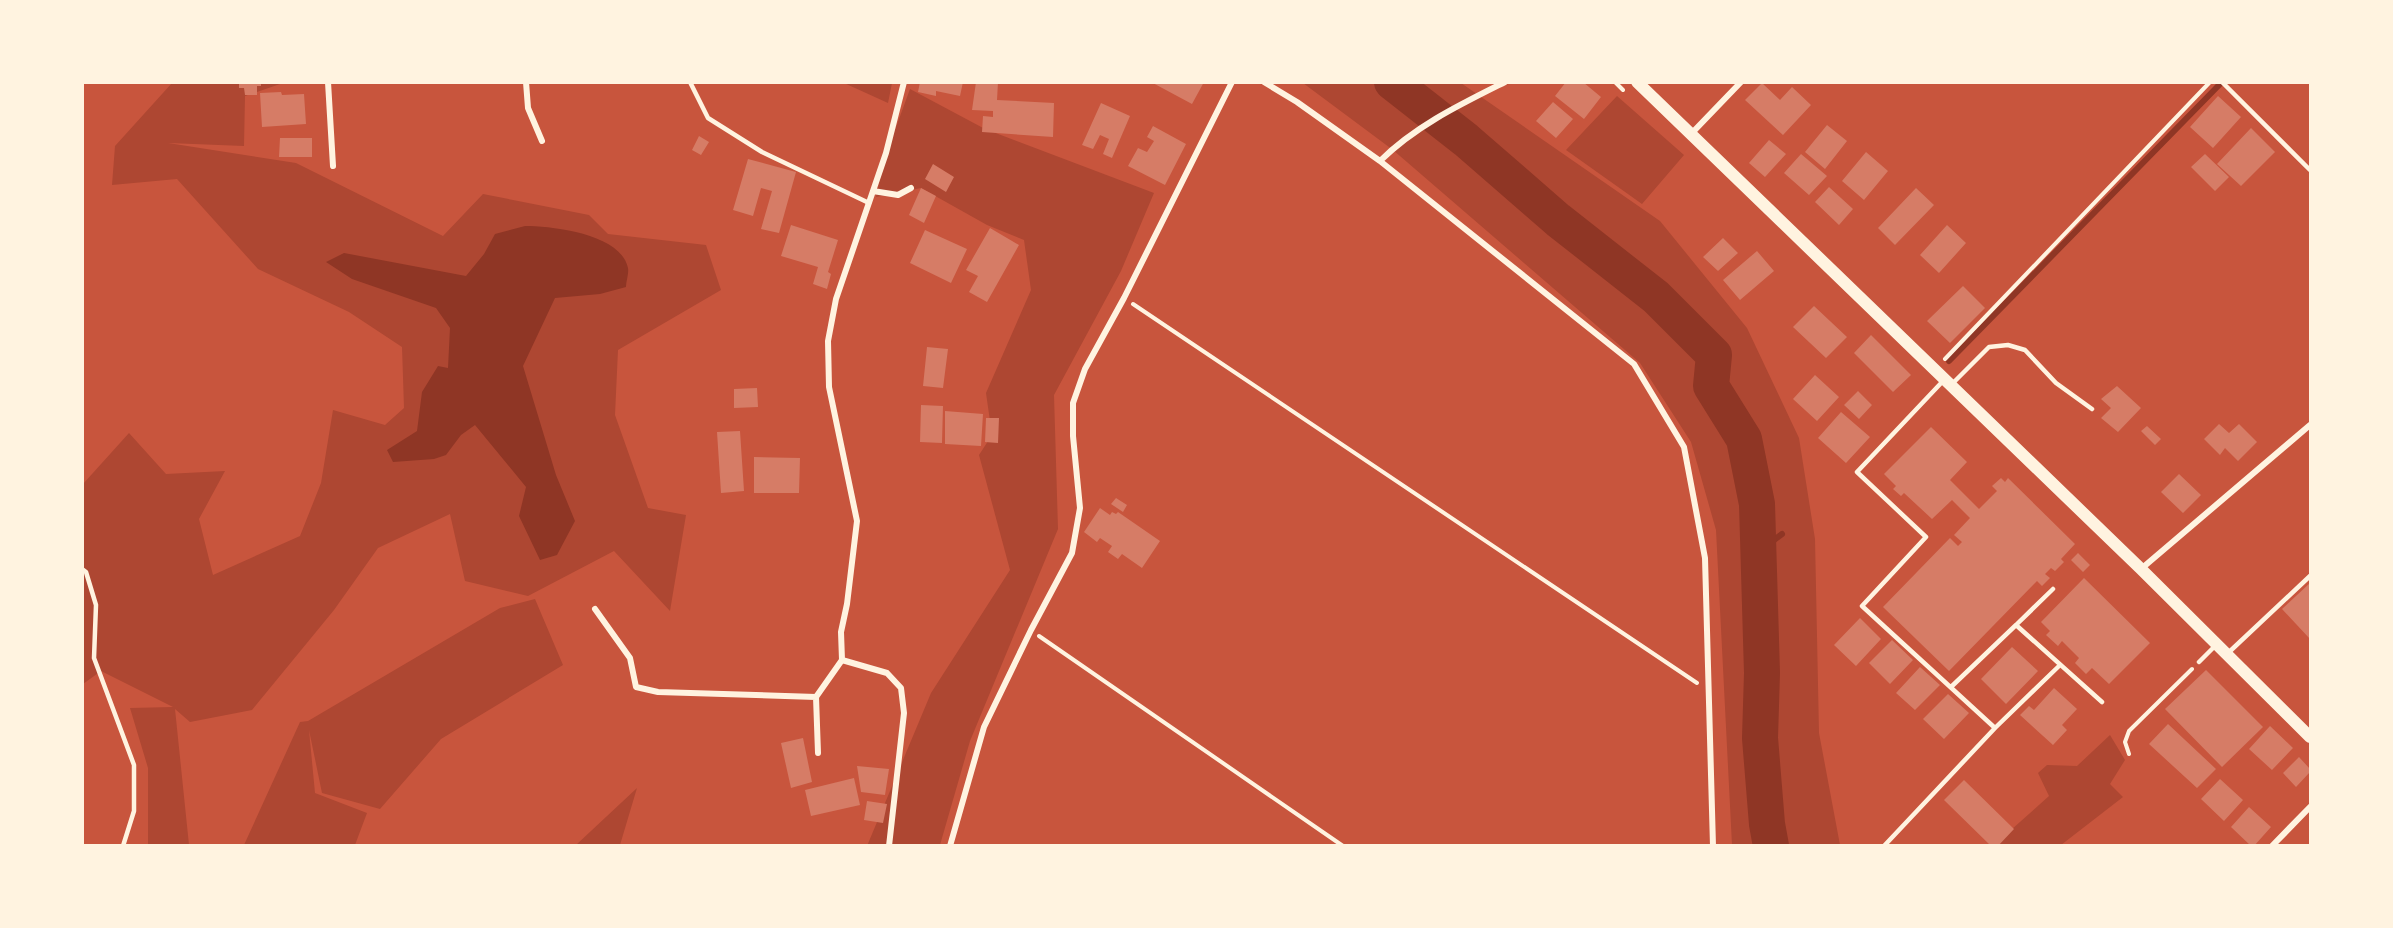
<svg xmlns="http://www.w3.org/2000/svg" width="2393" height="928" font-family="'DejaVu Sans',sans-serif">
<rect width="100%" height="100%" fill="#c8553d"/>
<path fill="#ae4732" d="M172,83H283L245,96L244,146L168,143L296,163L443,236L483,194L589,215L608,234L706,245L721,290L618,350L615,415L648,508L686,515L670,611L614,551L528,596L465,581L450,514L378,548L334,610L252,710L190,722L175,709L189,845H148V768L130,708L173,707L101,671L83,684V484L129,433L166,474L225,471L199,519L213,575L300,536L321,483L333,410L385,425L404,408L402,347L349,312L258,269L177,179L112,185L115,146Z
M844,83H892L888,103Z
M1303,83H1461L1660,221L1747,328L1799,438L1815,539L1819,733L1840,845H1732L1716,530L1691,442L1640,363L1393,150Z
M910,89L985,129L1154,193L1121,271L1054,395L1058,529L970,741L940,845L867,846L931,693L1010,570L979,455L992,435L986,393L1031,290L1024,240L987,225L921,188L876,197L884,160Z
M1617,96L1684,155L1642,204L1566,150Z
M535,599L563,665L441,739L380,809L322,793L309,730L315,793L367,813L355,845H244L300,722L308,721L500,608Z
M2110,735L2125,760L2110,784L2123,797L2061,845L1993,846L2049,796L2038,773L2047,765L2077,766Z
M637,788L620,845H576Z"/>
<path fill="#8f3625" d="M525,226C553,226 621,234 628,268C629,273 626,282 626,287L600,294L555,298L523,366L556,475L575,521L557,555L540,560L519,516L526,487L475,425L461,435L446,455L434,459L393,462L387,450L417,431L422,392L438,366L448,368L450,328L436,308L352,279L326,262L344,253L466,276L484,254L495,234Z"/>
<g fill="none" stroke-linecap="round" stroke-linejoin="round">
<path stroke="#8f3625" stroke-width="6" d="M1949,361L2222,82
M1758,552L1782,534"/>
<path stroke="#8f3625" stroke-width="36" d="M1392,82L1466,140L1558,220L1656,297L1714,355L1711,386L1744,439L1757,504L1762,673L1760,738L1767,824L1771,846"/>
</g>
<path fill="#d67c66" d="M239,82H261V86H257V95H245L244,88H239Z
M920,82H963L960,96L936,91V96L918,92Z
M976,82H998L997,100L1054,103L1053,137L982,132L983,116L993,117V111L972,110Z
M1151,82H1204L1192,104Z
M1566,82H1583L1601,97L1584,119L1555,96Z
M1762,83L1780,100L1792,87L1811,105L1783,135L1745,100Z
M281,92L282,95L304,94L306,124L262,127L260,93Z
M2218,96L2241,117L2213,148L2190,127Z
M1553,102L1573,119L1556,138L1536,121Z
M1101,103L1130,116L1112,158L1103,154L1109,139L1100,135L1093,149L1082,145Z
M1827,125L1847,141L1825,169L1805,152Z
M1153,126L1186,144L1165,185L1128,166L1138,148L1147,152L1154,141L1147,137Z
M2251,128L2275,152L2241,186L2217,164Z
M699,136L709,142L701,155L692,150Z
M280,138H312V157H279Z
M1769,140L1786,154L1765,177L1749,163Z
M1866,152L1888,171L1864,200L1842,181Z
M1801,154L1827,176L1809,195L1784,173Z
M2205,154L2229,177L2215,191L2191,167Z
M748,159L796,172L779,233L761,229L772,191L761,188L753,216L733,210Z
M933,164L954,177L946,192L925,179Z
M1829,187L1853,209L1839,225L1815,202Z
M921,188L936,196L924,223L909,215Z
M1916,188L1934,205L1895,245L1878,228Z
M791,225L838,240L828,272L831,274L827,289L813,284L818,267L781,256Z
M1947,225L1966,243L1939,273L1920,255Z
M990,228L1019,245L987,302L969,292L978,276L966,270Z
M925,230L967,249L951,283L910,263Z
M1723,238L1738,253L1718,271L1703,257Z
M1757,251L1774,271L1740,300L1723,280Z
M1963,286L1985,308L1950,343L1927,321Z
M1814,306L1847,337L1826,358L1793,327Z
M1871,335L1911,375L1893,392L1854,353Z
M927,347L948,349L943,388L923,386Z
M1815,375L1839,397L1817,421L1793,399Z
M2117,386L2141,408L2118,432L2101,418L2111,408L2101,399Z
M757,388L758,407L734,408V389Z
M1858,391L1872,405L1859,419L1844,405Z
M921,405L943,406L942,443L920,442Z
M945,411L983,414L981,446L945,444Z
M1841,412L1870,437L1846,463L1818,438Z
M986,418H999L998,443L985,442Z
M2219,424L2229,433L2239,424L2257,442L2238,461L2225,448L2220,455L2204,439Z
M2147,426L2161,439L2155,445L2141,431Z
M1931,427L1967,462L1950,480L1979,509L1997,491L1992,486L2001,478L2005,482L2008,478L2075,544L2061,559L2064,562L2055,571L2051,568L2045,574L2050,578L2042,586L2037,581L1949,671L1883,607L1950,538L1958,546L1962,542L1954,535L1970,518L1952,500L1932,519L1904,493L1901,496L1893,489L1896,486L1884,474Z
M740,431L744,491L721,493L717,432Z
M754,457L800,458L799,493H754Z
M2179,474L2201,495L2183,513L2161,492Z
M1116,498L1127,505L1123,512L1111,504Z
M1100,508L1110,515L1112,512L1116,514L1118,512L1160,541L1142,568L1122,554L1118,559L1108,552L1112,546L1100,538L1097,542L1084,532Z
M2078,553L2090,565L2083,572L2071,560Z
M2084,578L2150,643L2109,684L2092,668L2086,674L2075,663L2079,658L2062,641L2058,646L2046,635L2050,631L2041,622Z
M2310,583V639L2282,609Z
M1860,618L1881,639L1856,666L1834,645Z
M1892,640L1913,660L1890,684L1869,663Z
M2012,647L2038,671L2006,704L1981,679Z
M1920,667L1940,685L1915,710L1896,693Z
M2206,670L2263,727L2222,767L2165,709Z
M2054,688L2077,709L2062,725L2067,730L2053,745L2020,715L2029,706L2034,710Z
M1948,694L1969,713L1944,739L1923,719Z
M2168,724L2216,769L2197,788L2149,744Z
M2270,726L2293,748L2272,770L2249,749Z
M803,738L812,782L791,788L781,743Z
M2299,757L2310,769V772L2296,787L2283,773Z
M857,766L889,769L885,795L861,792Z
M854,778L860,805L811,816L805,790Z
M2220,779L2243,800L2224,821L2201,799Z
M1964,780L2014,829L1998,846H1991L1944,800Z
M867,801L887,804L883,823L864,820Z
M2249,807L2271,827L2254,846H2251L2231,827Z"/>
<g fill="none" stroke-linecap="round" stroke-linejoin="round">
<path stroke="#fff3e0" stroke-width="4" d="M1615,82L1623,90
M1133,304L1697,683
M1945,359L2210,82
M1039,636L1343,846
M2129,754L2125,742L2129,731L2192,669"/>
<path stroke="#fff3e0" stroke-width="4.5" d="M690,82L708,118L762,152L869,203
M2222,82L2310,170
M1943,381L1857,472L1926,537L1862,606L1995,728
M1951,385L1989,347L2008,345L2025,350L2056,383L2092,409
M82,569L86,572L96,605L94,658L134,765V811L123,846
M2053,589L2016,625L2102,702
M2227,654L2310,576
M2199,662L2215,646
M1951,687L2016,625
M1884,846L1995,728L2059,666"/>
<path stroke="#fff3e0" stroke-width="6" d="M328,82L333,166
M526,82L528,108L542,141
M1264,82L1297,102L1380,161L1634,364L1684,447L1705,558L1713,846
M1691,134L1741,82
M1380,161C1415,126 1461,104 1505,82
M873,191L898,195L911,188
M2141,569L2310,425
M595,609L630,658L636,687L658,692L816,697
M818,753L816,697L842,660
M889,846L904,713L901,688L887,673L842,660L841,632L847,604L857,521L829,387L828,341L836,299L886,153L904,82
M950,846L984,727L1031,630L1072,553L1080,508L1073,436V403L1085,369L1124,298L1232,82
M2272,846L2310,807"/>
<path stroke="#fff3e0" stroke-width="12" d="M1637,82L2141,569L2310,737"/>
</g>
<rect width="2393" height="928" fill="none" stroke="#fff3e0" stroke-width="168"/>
</svg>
